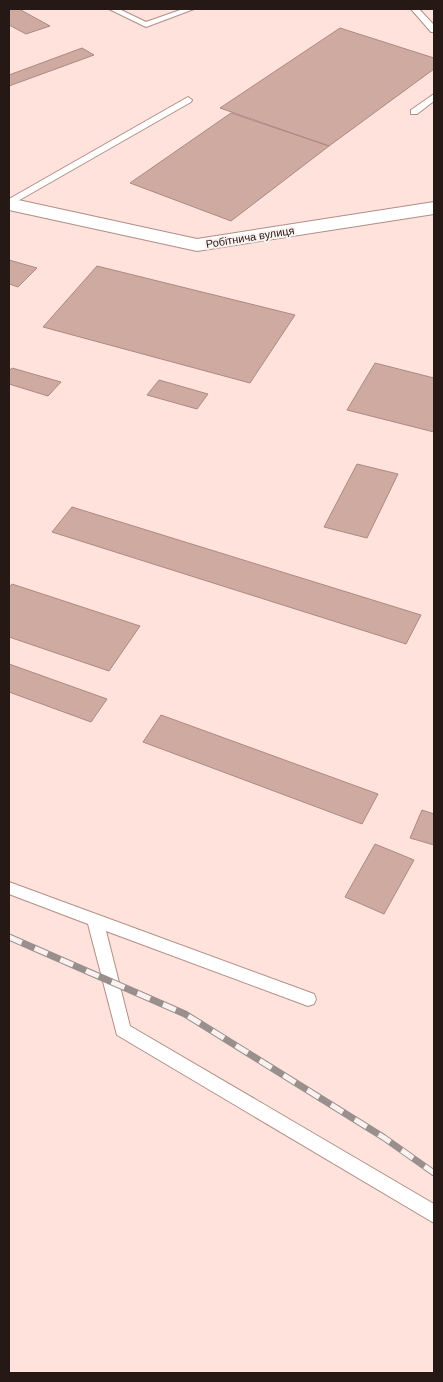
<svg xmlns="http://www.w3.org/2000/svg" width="443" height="1382" font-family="Arial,sans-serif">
<rect width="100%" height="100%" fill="#faf2f0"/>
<path fill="#ffe2db" d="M9,9H434V1373H9Z"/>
<path fill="#cfaaa0" stroke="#ad8980" d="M9,9H19L50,26L26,34L9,25Z
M340,28L434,58V69L329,146L220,108Z
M82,48L94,55L9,86V75Z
M231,113L329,146L231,221L130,183Z
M9,260L37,268L18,287L9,284Z
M97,266L295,315L250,383L43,327Z
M375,363L434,378V432L347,410Z
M12,368L61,382L48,396L9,384V371Z
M159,380L208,394L197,409L147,395Z
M357,464L398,474L367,538L324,527Z
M72,507L421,615L406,644L52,532Z
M12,584L140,626L109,671L9,637V588Z
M9,664L107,699L91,722L9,692Z
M161,715L378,794L362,824L143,742Z
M422,810L434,814V845L410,838Z
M375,844L414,860L384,914L345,897Z"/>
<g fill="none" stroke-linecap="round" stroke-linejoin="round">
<g stroke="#b28e85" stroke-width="2">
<path id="lane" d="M109,9H119L146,22L183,9H194L146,27Z
M411,9H419L434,25V32H431Z
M434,94V101L417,114H411V110Z
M188,97L192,100L191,102L9,206V199Z
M9,882L314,994L316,999L314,1004L308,1006L106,931L130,1026L434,1204V1223L117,1035L88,924L9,894Z"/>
</g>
<g stroke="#b28e85" stroke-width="2">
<path id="street" d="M9,198L197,239L434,202V214L197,251L9,210Z"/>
</g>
<use href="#lane" fill="#fff" fill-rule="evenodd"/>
<use href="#street" fill="#fff" fill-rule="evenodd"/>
<g stroke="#998f8c" stroke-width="7">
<path id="rail" d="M9,937L185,1014L383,1137L434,1173"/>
</g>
<use href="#rail" stroke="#faf2f0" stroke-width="5" stroke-dasharray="14" stroke-linecap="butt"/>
</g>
<g text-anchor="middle" stroke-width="4" stroke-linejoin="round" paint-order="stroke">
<g font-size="11" fill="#261915" stroke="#faf2f0">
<text transform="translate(250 237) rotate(-9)" y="4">Робітнича вулиця</text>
</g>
</g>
<rect width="443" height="1382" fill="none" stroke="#261915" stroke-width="20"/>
</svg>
